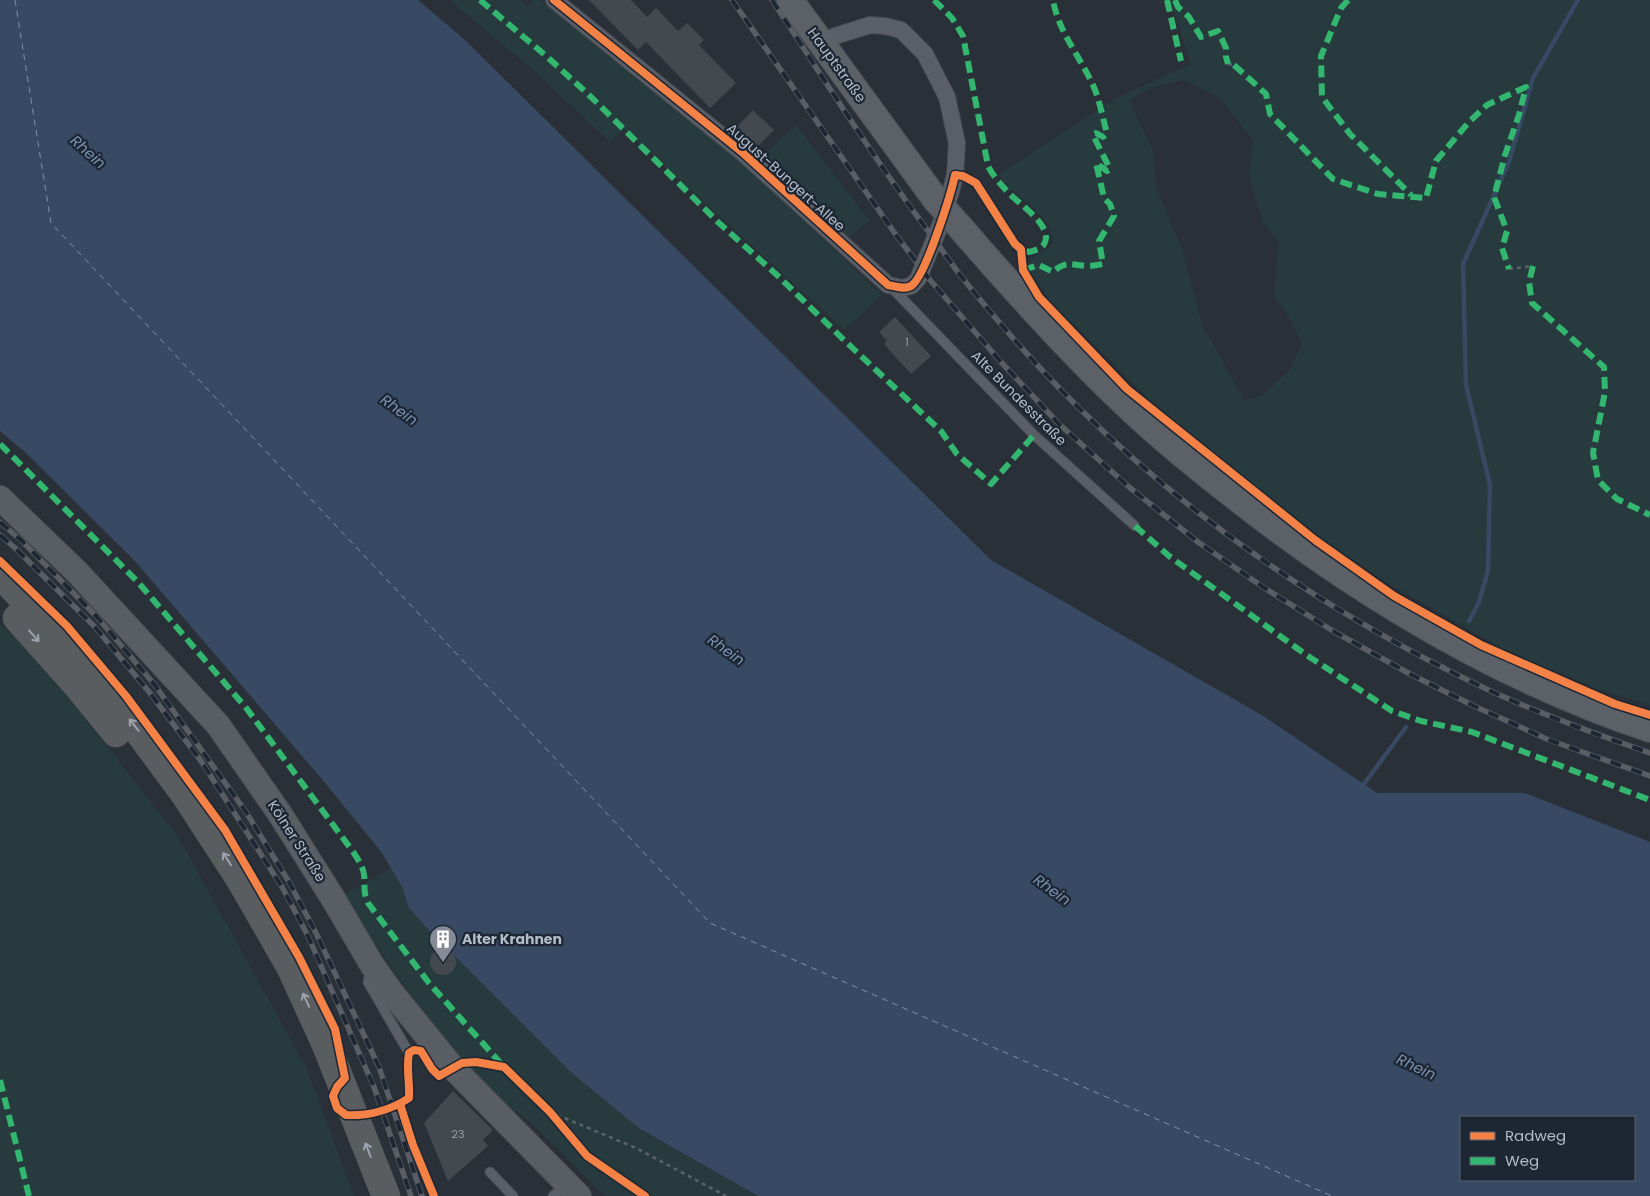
<svg xmlns="http://www.w3.org/2000/svg" width="1650" height="1196" font-family="Poppins,sans-serif">
<rect width="100%" height="100%" fill="#2a3038"/>
<path fill="#273a3e" fill-rule="evenodd" d="M449,0H521L528,6L532,0H540L737,158L882,295L844,330L624,129L610,142L532,69Z
M1170,0H1650V705L1600,690L1503,649L1386,582L1311,532L1155,405L1051,302L1028,270L1031,258L1051,246C1057,221 1029,206 1014,192C1008,187 1003,180 998,175L1118,97L1191,64ZM1184,80L1220,98L1253,140L1249,175L1262,221L1279,243L1274,295L1292,323L1302,344L1289,371L1262,395L1245,401L1202,325L1182,249L1157,190L1152,148L1129,100L1150,88Z
M796,125L870,221L849,237L760,157Z
M0,624L42,664L177,835L306,1067L354,1196H0Z
M392,868L402,887L409,908L424,925L640,1130L758,1196H605L527,1119L506,1104L459,1059L402,983L342,896Z"/>
<path fill="#384963" fill-rule="evenodd" d="M0,0H418L464,39L991,560L1265,717L1377,793H1525L1650,842V1196H758L640,1129L573,1074L424,925L409,908L402,887L382,853L326,784L134,560L26,453L0,431ZM1461,1117H1634V1180H1461Z"/>
<g fill="none" stroke-linecap="round" stroke-linejoin="round">
<path stroke="#384963" stroke-width="4.5" d="M1469,621L1479,602L1488,571L1490,485L1466,385L1463,264L1509,162L1533,78L1578,0
M1361,788L1406,727"/>
<path stroke="#7c92b1" stroke-width="1" stroke-dasharray="6 5" stroke-linecap="butt" d="M15,0L51,223L710,923L1332,1196"/>
</g>
<path fill="#444950" d="M589,0H631L647,17L656,8L678,31L687,23L704,40L699,45L736,83L710,108L646,42L638,50Z
M753,110L774,130L754,150L733,131Z
M895,317L931,356L911,374L884,344L887,341L879,332Z
M430 962a13 13 0 1 1 26 0a13 13 0 1 1-26 0Z
M453,1091L493,1130L483,1140L488,1146L448,1181L424,1123Z"/>
<g fill="none" stroke-linecap="round" stroke-linejoin="round">
<g stroke="#484c53" stroke-width="11">
<path id="lane" d="M892,288L1034,435L1135,526
M371,969L368,982L409,1053
M490,1172L513,1196
M553,1196L567,1184"/>
</g>
<g stroke="#484c53" stroke-width="18">
<path id="street" d="M554,0L743,153L888,285L902,288L911,286L918,279L940,226L951,191L955,175L957,143L947,97L925,54L901,30L885,26L870,25L835,36L822,44"/>
</g>
<g stroke="#484c53" stroke-width="26">
<path id="secondary" d="M0,498L77,572L218,725L280,814L334,900L372,965L392,993L453,1068L579,1196"/>
</g>
<g stroke="#484c55" stroke-width="28">
<path id="primary" d="M790,0L936,200
M959,226C1010,285 1062,343 1119,398C1152,430 1188,460 1224,488C1352,590 1495,677 1650,729"/>
</g>
<g stroke="#474c53" stroke-width="29">
<path id="highway" d="M0,574L88,668L138,731L186,796L240,879L291,968L327,1047L386,1196
M17,618L76,684L116,733"/>
</g>
<path stroke="#5d636a" stroke-width="2.5" stroke-dasharray="4 4" stroke-linecap="butt" d="M1228,64L1234,65
M1509,269L1533,266
M550,1112L636,1148L726,1196"/>
<use href="#lane" stroke="#5a5e66" stroke-width="9"/>
<use href="#street" stroke="#5a5e66" stroke-width="16"/>
<use href="#secondary" stroke="#595d64" stroke-width="24"/>
<use href="#primary" stroke="#5c6168" stroke-width="26"/>
<use href="#highway" stroke="#5a5d60" stroke-width="28"/>
<g stroke="#595d64" stroke-width="5.5">
<path id="rail" d="M732,0L896,235L930,280L1001,362L1059,424L1129,487L1198,542L1263,587L1333,631L1410,674L1474,706L1549,740L1650,776
M772,0C822,76 871,154 925,227C937,242 948,259 960,275C997,321 1037,367 1079,408C1195,522 1332,615 1478,685C1534,712 1592,733 1650,753
M0,522L22,541L97,617L154,684L246,812L289,882L315,931L379,1067L422,1196
M0,535L15,548L94,626L150,693L201,761L282,887L308,936L374,1087L411,1196"/>
</g>
<use href="#rail" stroke="#1d2633" stroke-width="4" stroke-dasharray="11" stroke-linecap="butt"/>
<g stroke="#484c55" stroke-width="28" stroke-linecap="butt">
<path id="primary-bridge" d="M936,200L959,226"/>
</g>
<use href="#primary-bridge" stroke="#5c6168" stroke-width="26"/>
<path stroke="#33b770" stroke-width="6" stroke-dasharray="12 6" stroke-linecap="butt" d="M480,0L545,55L588,94L719,223L778,276L844,340L941,431L957,454L991,484L1034,435
M934,0L952,18L963,36L988,166C993,176 1001,185 1010,194C1019,204 1052,225 1045,242C1043,249 1035,250 1029,252L1018,247
M1167,0L1181,61
M1175,0L1178,7L1189,17L1201,37L1218,31L1226,48V57L1228,64
M1348,0L1341,8L1321,56L1322,97L1350,134L1411,195
M1234,65L1266,94L1270,114L1333,179L1378,194L1426,198L1436,161L1468,123L1487,105L1526,87L1519,115L1505,155L1494,197L1507,231L1502,248L1509,269
M1533,266L1529,282L1532,303L1604,367L1605,392L1593,453L1598,480L1617,499L1650,515
M1023,270L1039,265L1053,272C1066,260 1072,265 1087,266C1092,266 1098,265 1103,264L1099,241L1114,216L1110,204L1104,198L1096,163L1107,171L1110,169L1093,135L1096,133L1103,137L1107,133C1102,116 1099,96 1091,81C1078,54 1058,30 1053,0
M0,444L137,581L247,709L354,853C358,860 363,866 364,875C366,887 362,890 368,903L429,983L504,1067
M1135,526L1169,556L1305,654L1392,711L1421,721L1472,732L1650,800
M0,1080L29,1196"/>
<g stroke="#1d2633" stroke-width="11">
<path id="cycleway" d="M554,0L743,153L888,285C895,286 904,290 911,286C925,278 951,194 955,175L963,176L976,183L1015,244L1021,249L1023,270L1039,297L1127,389L1315,540L1394,596L1481,645L1615,704L1650,715
M0,561L67,626L126,696L225,830L299,957L335,1029L345,1078L337,1087L333,1096L337,1108L346,1115C368,1116 391,1110 409,1098C410,1083 406,1068 409,1053L414,1050L421,1051L432,1069L439,1076L462,1063L476,1062L504,1067L550,1112L587,1156L645,1196
M400,1104L413,1145L434,1196"/>
</g>
<use href="#cycleway" stroke="#f48246" stroke-width="8"/>
</g>
<defs><path id="oneway-shaft" d="M-6 0H5M1.5-3L5.5 0L1.5 3" fill="none" stroke-width="1.6" stroke-linecap="round" stroke-linejoin="round" transform="scale(1.25)"/></defs>
<g stroke="#9ea4af">
<use href="#oneway-shaft" transform="translate(34 636) rotate(48)"/>
<use href="#oneway-shaft" transform="translate(134 725) rotate(-128)"/>
<use href="#oneway-shaft" transform="translate(227 859) rotate(-123)"/>
<use href="#oneway-shaft" transform="translate(306 1000) rotate(-115)"/>
<use href="#oneway-shaft" transform="translate(368 1150) rotate(-111)"/>
</g>
<defs>
<g id="building-pin" transform="scale(1.4375)"><path d="M0 17L-7.5 6A9.5 9.5 0 1 1 7.5 6Z" fill="#848b96" stroke="#1d2633"/><path d="M-4-6H4V6H1V3H-1V6H-4ZM-2.5-4.3h1.7v1.8h-1.7ZM.8-4.3h1.7v1.8H.8ZM-2.5-1h1.7V.8h-1.7ZM.8-1h1.7V.8H.8Z" fill="#fff"/></g>
</defs>
<g fill-rule="evenodd">
<use href="#building-pin" x="443" y="939"/>
</g>
<g text-anchor="middle" stroke-width="4.5" stroke-linejoin="round" paint-order="stroke">
<g font-size="11" fill="#989fab">
<text x="907" y="346">1</text>
<text x="458" y="1138">23</text>
</g>
<g font-size="14" fill="#b4bcc9" stroke="#1d2633">
<text transform="translate(837 65) rotate(54)" y="5">Hauptstraße</text>
<text transform="translate(786 177) rotate(42)" y="5">August-Bungert-Allee</text>
<text transform="translate(1019 398) rotate(45)" y="5">Alte Bundesstraße</text>
<text transform="translate(297 841) rotate(57)" y="5">Kölner Straße</text>
</g>
<g font-size="14" font-weight="bold" fill="#b4bcc9" stroke="#1d2633" text-anchor="start">
<text x="462" y="944">Alter Krahnen</text>
</g>
<g font-size="15" font-style="italic" fill="#7c92b1" stroke="#1d2633">
<text transform="translate(88 152) rotate(42)" y="5">Rhein</text>
<text transform="translate(399 410) rotate(36)" y="5">Rhein</text>
<text transform="translate(726 650) rotate(36)" y="5">Rhein</text>
<text transform="translate(1052 890) rotate(36)" y="5">Rhein</text>
<text transform="translate(1416 1067) rotate(25)" y="5">Rhein</text>
</g>
</g>
<rect x="1460" y="1116" width="175" height="65" fill="#1d2633" stroke="#59626f"/>
<rect x="1470" y="1132" width="25" height="8" fill="#f48246" stroke="#59626f"/>
<text x="1505" y="1141" font-size="15" fill="#b4bcc9">Radweg</text>
<rect x="1470" y="1157" width="25" height="8" fill="#33b770" stroke="#59626f"/>
<text x="1505" y="1166" font-size="15" fill="#b4bcc9">Weg</text>
</svg>
